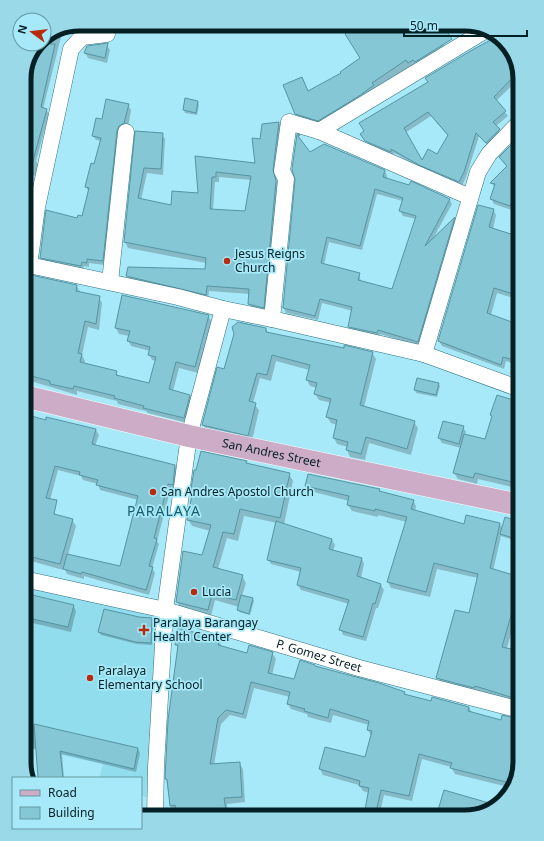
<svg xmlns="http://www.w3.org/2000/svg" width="544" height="841" font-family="'Noto Sans',sans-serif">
<rect width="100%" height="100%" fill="#a7e9f8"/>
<path fill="#91dced" d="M24,586L159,614L150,799L141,795V778H103L100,776L103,764L24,747Z"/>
<path fill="#0003" fill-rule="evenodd" d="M431,24L447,50L412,68L411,66L321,126L299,120L296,113L302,78L308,92Z
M459,24H469L462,28Z
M58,33L61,37L43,109L46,110L49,114L36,161L38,165L36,176L32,175L26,202H24L26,78L24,76L36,50L38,51L40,44H44V38Z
M497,35L514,55L520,78L496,101L508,116L496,126L502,134L489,147L479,136L466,177L462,186L423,169L394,153L393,156L369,145L362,134L429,83L497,38ZM431,116L448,136L437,155L422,162L405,133Z
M107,45L110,50L107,63L88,58L85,53L87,47Z
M186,100L198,102L199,105L197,115L185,113L184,110Z
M128,105L131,110L105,265L89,263V267L84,266L83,270L43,262L41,257L78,219L82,217L88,191L86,186L95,165L101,141L96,140L93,136L102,120Z
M279,123L282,128L275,176L279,187L266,313L252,310L249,304L250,294L209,291L208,300L130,281L127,276L206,270V263L128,248L125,242L136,132L162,134L165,139L163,175L147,173L141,200L171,207L199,194L196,157L256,164L263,125ZM219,177L251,180L246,212L213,210L215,182H219Z
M298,136L309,154L324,145L385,171L387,176V179L449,199L452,204L434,237L455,218L457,222L420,346L380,334V338L352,331L349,327L353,311L322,303L318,320L286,313L284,308L296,180ZM377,194L403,201L400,211L403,216L416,219L393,290L361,282L359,274L324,265L329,242L362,250Z
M520,136V213L494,204L491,198L495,188L492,183L507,167L500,158Z
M493,209L496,215L493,229L519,236L520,234V300L497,293L491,315L518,325L520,317V366L506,361L504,369L442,346L439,341Z
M24,223L28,229L24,259Z
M24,275L77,286L80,292L99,297L102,303L99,330L88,327L82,355L85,361L84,364L116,372L119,377L150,384L156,361L152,360L149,354L150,351L131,346L128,340L129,336L119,334L116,328L208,316L212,322L198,373L179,368L173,391L190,395L193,401L187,423L148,413L146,411L118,404L117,401L77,391V395L24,379Z
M266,328L268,333L345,349L372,353L376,359L364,407L414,422L418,428L411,455L369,443L365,460L350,457L347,450L348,447L337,444L334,438L337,425L331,423L327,417L331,403L319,400L315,394L317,388L310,386L307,380L309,370L276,361L271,381L260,378L253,403L259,410L252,441L207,431L203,425L225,370Z
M438,383L440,386L437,397L416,393L415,390Z
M520,404V489L478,479L477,484L458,479L454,473L461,448L442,443L439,438L463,427L466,432L465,435L486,441L493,418L491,415Z
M46,421L96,430L99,435L95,446L175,466L178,471L175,489L171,488L157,541L159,544L152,568L155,573L149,595L84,576V579L67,574L64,568L63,570L31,561L30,567L24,565V515L72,520L76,526L68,555L121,567L138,500L100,490L98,484L83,480L81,476L58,470L49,504L24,496Z
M246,462L248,465L289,474L293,481L284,525L332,540L335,545L333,551L362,559L364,564L361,578L381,585L384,590L378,608H376L366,641L343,635L341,630L349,604L301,590L298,585L301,572L271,564L268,559L277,523L244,516L238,541L227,538L218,569L242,576L246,583L242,596L253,599L254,601L250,615L239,612V607L215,600L211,616L181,609L177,602L203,557L210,531L192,526L188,519L194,491L192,489Z
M307,485L379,489L381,492L413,500L416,506L415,512L465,525L500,524L502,528L517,524L513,540L501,536L493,571L520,589V601L507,648L520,652V704L441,684L438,678L470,615L478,578L437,569L430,597L391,588L388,582L407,522L378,515V517L352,511L348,505L349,501L310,491Z
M24,594L73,605L76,611L71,632L24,621Z
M139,618L152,619L153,622L152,645L137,644L101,635L99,632Z
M219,640L222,647L248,654L272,653L276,659L272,675L295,681L316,668L431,702L469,707L472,713L502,721H520V765L512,788L455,774L451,767L422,759L412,801L384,795L379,817H366L369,793L363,791L359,785L323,775L320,769L366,758L371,736L368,730L369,725L333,715L331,723L308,717L307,714L291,709L288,704L290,697L254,688L246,719L230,715L221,724L214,765L239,763L243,769L245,802L227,804L229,817H172L166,779L178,649L176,644Z
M24,723L138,749L140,753L136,772L62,754L64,778H39L37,749L24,747Z"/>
<path fill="#86c7d6" stroke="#5595a3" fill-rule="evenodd" d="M343,24H442L452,39L415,62L413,60L408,63L406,60L372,83L374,85L359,96L318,121L295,114L283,85L302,77L308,91L341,73L340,72L360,58L345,34L346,33Z
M498,36L514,55L518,72L494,97L506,111L493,122L500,129L486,143L476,133L464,172L459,182L419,165L391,149V152L365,141L360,134L364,131L359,123L428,82L425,78L474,49ZM428,112L448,135L437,154L428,149L422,160L404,128Z
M108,43L105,58L84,53L87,46Z
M39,44H55L41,107L47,109L28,179H24V79H26L31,60Z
M185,98L198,101L196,113L183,110Z
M106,99L129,104L124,123L119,126L117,131L103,261L87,259V263L82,262L81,266L40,258L46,210L77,218L78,215L82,216L89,188L85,187L91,163L94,164L101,138L92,136L96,118L102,119Z
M279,122L273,170L276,181L264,308L248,304L249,289L207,286L206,295L126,276L128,267L205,269L206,258L124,242L135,131L163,133L161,169L144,168L138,198L171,205L172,191L198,193L195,156L255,163L252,138L260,139L262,124ZM216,172L251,176L245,211L210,209L212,177H216Z
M297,134L300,135L298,136L310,152L324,144L385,170L383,177L409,185L411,181L450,199L425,246L455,217L418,342L378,330L377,333L348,327L352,307L320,299L315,316L283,308L295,180L292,169ZM375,189L403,198L399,211L416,216L392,289L358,280L360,273L321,263L327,237L360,246Z
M513,143L520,149V192L516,191L510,206L490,199L495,184L490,183L507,166L499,157Z
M478,205L494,209L489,227L520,237V296L494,288L487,313L520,325V362L503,357L501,365L438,341Z
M31,275L77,285L76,291L100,296L96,324L85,321L78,353L82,354L80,362L117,371L116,375L149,383L156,357L148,355L150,347L127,341L130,331L115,328L122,295L209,315L195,367L176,362L169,389L190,395L184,418L143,408L144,406L114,398L115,396L74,386L73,389L50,384V381L24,374V286L25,279L29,280Z
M238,322L266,328V332L344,348V345L373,352L360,405L415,421L407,449L366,437L361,454L346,450L348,442L333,438L337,420L326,417L331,399L314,394L317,383L306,380L310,365L272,355L267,375L257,373L249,401L256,403L248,436L202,425L217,367L224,369L234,334L232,327Z
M417,378L439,383L436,395L414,390Z
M497,395L520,402V484L475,473L473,478L453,473L464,434L485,439L492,416L490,415Z
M24,414L46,420V417L96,429L92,444L175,465L173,485L168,484L154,538L157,539L149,566L153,567L146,590L82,572L81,574L63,569L67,554L120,566L138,496L96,485L98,480L79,475L80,472L55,466L46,498L57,500L54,514L73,519L60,564L24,555Z
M443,421L464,426L459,444L438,438Z
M201,451L247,461L246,463L290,473L280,518L240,509L234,534L223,532L213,567L243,575L236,600L212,594L208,610L176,602L183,551L202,555L211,525L187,520L193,490L191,489L194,470H196Z
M308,474L380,489L379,491L414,500L411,509L464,524L466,515L500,523L490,568L520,577V584L502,647L520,651V700L475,686L474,688L436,678L455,610L469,613L478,574L434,563L426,592L387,582L407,517L375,509V511L347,505L349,496L305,486Z
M505,517L520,522V540L500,534Z
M276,521L332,539L329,549L362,558L357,576L381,584L375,604L373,603L363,637L339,630L349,600L297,585L301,568L267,560Z
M24,593L74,605L68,627L24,617Z
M241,595L253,598L249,614L237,610Z
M104,609L139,617L152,618L151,643L135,642L98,632Z
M178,628L220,639L218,645L247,653L249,645L273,652L268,673L294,679L300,660L315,665V666L379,683L405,692L404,694L431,701L432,697L469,707L468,711L501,720L502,715L520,719V761L514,784L450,768L452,763L419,754L409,796L381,790L375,817L364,815L369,788L359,786L360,781L319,769L325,747L365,757L372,731L367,730L369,721L330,709L328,718L304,711L305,709L287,704L290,692L251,682L243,714L226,710L218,718L210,764L240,762L242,797L224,798L227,817H177L175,805L170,806L167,779H165L168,720L178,645H175Z
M34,724L138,748L134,769L60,751L63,778H38Z
M444,790L496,805L489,811L465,817H436Z"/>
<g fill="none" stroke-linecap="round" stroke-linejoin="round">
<g stroke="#317280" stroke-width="17">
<g id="street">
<path d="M319,131L486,30"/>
<path d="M24,264L178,297L223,309L272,319L424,354L520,389"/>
<path d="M29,266L37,207L71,49L82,37L107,34"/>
<path d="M110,282L126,132"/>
<path d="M272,319L286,179L282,171L289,122L319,131L470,197"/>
<path d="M424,354L478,172L489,154L520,122"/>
<path id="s1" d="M24,579L165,610L359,668L520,710"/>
<path d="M155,817L156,767L165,610L189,436L223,309"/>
</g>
</g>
<g stroke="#fff" stroke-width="23">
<g id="primary">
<path id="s2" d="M24,396L189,436L520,505"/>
</g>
</g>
<use href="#street" stroke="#fff" stroke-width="16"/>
<use href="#primary" stroke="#ccacc6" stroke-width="22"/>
</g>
<g fill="#b82c0d" stroke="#a7e9f8" stroke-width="1.5">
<circle cx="227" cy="261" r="4"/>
<circle cx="153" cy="492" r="4"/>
<circle cx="194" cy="592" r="4"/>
<path d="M142 624h4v4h4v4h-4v4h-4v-4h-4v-4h4z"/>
<circle cx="90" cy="678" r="4"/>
</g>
<g text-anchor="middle" stroke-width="3.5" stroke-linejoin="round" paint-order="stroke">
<g font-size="12" fill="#042025" stroke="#a7e9f8" text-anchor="start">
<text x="235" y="258">Jesus Reigns<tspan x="235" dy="14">Church</tspan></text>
<text x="161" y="496">San Andres Apostol Church</text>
<text x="202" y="596">Lucia</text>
<text x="153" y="627">Paralaya Barangay<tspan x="153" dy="14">Health Center</tspan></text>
<text x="98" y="675">Paralaya<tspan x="98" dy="14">Elementary School</tspan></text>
</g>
<g font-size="12" fill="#042025" stroke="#a7e9f8">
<text dy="4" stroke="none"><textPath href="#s2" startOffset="254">San Andres Street</textPath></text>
<text dy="4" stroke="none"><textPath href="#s1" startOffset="305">P. Gomez Street</textPath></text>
</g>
<g font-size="14" letter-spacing="1" fill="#175d6a" stroke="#a7e9f8">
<text x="164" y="516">PARALAYA</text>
</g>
</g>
<path d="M0 0H544V841H0ZM79 31H465A48 48 0 0 1 513 79V762A48 48 0 0 1 465 810H79A48 48 0 0 1 31 762V79A48 48 0 0 1 79 31Z" fill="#9ad9e7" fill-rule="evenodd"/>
<path fill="none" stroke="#042025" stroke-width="5" d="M79 31H465A48 48 0 0 1 513 79V762A48 48 0 0 1 465 810H79A48 48 0 0 1 31 762V79A48 48 0 0 1 79 31Z"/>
<rect x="12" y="777" width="130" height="52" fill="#a7e9f8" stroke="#6699a4"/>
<rect x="20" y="790" width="20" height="6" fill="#ccacc6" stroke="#6699a4"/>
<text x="48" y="797" font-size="12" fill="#042025">Road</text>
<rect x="20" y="807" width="20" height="12" fill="#86c7d6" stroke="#6699a4"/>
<text x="48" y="817" font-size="12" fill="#042025">Building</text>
<g transform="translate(32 32) rotate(285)"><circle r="19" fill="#a7e9f8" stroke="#6699a4"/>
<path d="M0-3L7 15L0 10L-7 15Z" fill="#b82c0d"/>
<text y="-6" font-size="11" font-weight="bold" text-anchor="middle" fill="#042025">N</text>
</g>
<path d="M404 30v6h123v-6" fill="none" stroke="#042025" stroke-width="2"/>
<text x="410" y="30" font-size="12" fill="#042025" stroke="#a7e9f8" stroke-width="3" paint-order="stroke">50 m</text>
</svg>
